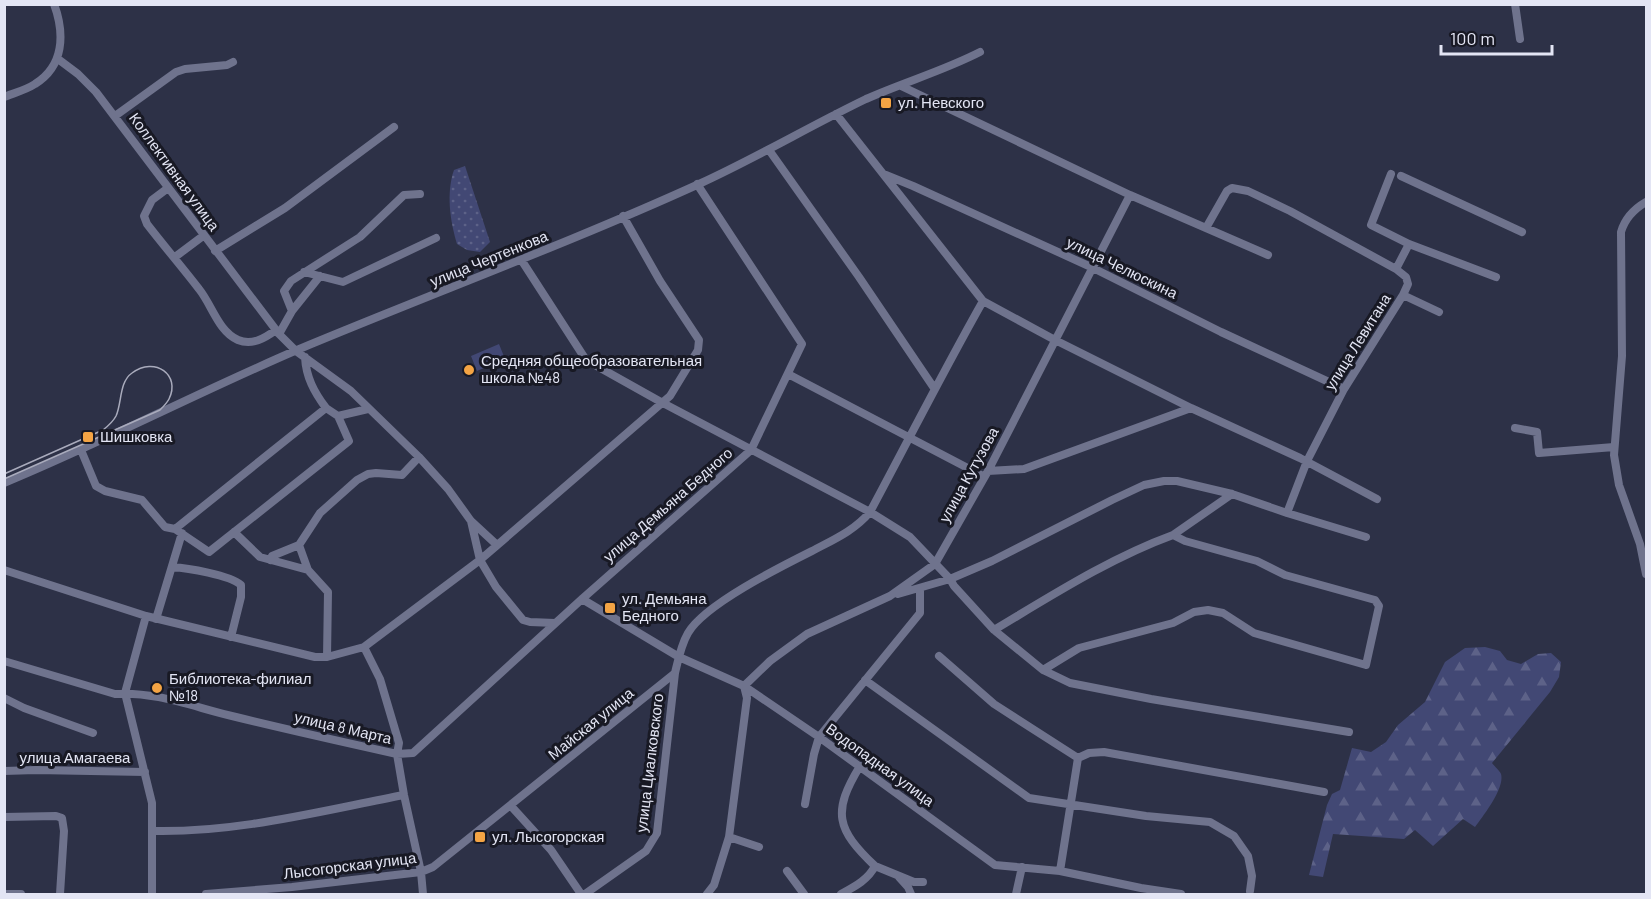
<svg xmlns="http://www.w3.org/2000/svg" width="1651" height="899" font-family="Barlow,sans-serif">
<defs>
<pattern id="green-dots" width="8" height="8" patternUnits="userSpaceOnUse" patternTransform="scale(1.5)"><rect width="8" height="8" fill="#424874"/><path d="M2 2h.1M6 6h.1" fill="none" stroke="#5d6288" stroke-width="1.8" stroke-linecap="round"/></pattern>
<pattern id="forest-firs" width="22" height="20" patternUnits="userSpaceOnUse" patternTransform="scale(1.5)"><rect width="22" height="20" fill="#424874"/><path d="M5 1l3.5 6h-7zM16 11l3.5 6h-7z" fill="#5d6288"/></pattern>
</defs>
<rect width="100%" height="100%" fill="#2d3147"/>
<path fill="url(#green-dots)" d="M465,166L490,242L480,252L467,250L457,244C450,221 446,193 454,170Z"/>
<path fill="url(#forest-firs)" d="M1485,647L1500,651L1507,660L1521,664L1538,654L1551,653L1561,662L1559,677L1550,692L1492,763C1494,766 1500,771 1501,774C1505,788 1483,816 1475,827L1463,819L1433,846L1415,830L1404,839L1333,834L1323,877L1309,875L1327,805L1332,794L1340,790L1352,748L1371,752L1386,742L1398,725L1425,702L1445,662L1465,648Z"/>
<path fill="#424874" d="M499,344L505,359L477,371L471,356Z"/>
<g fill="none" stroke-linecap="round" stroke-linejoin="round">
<path stroke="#6f738d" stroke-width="8" d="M1515,4L1520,39
M58,59L78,74L96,92L279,334L296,351L351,391L419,457L448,489L471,521L497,545
M901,86L1130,195L1268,255
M4,97C14,93 26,90 35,84C64,66 65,34 54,4
M836,114L983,301L1055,340L1191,408L1300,458L1377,499
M115,116L176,72L185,69L227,65L233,62
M769,150L859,277L934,388
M1391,174L1371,225L1409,244L1496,277
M886,175L913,186L1091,267L1221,332L1344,389
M1401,176L1522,232
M168,188L152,200L144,216L147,224C164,246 182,267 199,289C212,305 218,331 238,340C252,346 265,338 276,330
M1646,202C1634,209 1625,218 1621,232L1622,356L1614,455L1619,485L1640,544L1646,574
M1206,228L1227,191L1232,188L1248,191L1290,211L1396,269L1406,277L1408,284L1403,295L1344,389L1307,461L1287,513
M215,251L285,208L394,127
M175,257L203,236
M522,261L586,360L661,402L870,512L910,537L950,579L954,586L994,630L1043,670L1070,683L1151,699L1349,732
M1396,269L1409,244
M304,272L343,282L436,238
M1403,295L1439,312
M292,311L320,276
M279,334L292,311L284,291L291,281L360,237L404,195L420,194
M305,357C306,377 314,392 326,408
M788,374L983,476
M338,416L349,441L209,552L175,529L326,408L338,416L368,409
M1515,428L1537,432L1539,453L1614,447
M81,450L96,486L105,491L142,500L165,527L175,529
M988,471L1024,469L1191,408
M4,483C103,442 199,392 297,350C431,294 567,244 699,184C756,158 810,126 866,99C904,82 943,71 980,52
M471,521L480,560L496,587L523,620L530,622L555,623
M234,532L260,557L308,570L328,592L327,657
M1173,535L1232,494
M270,560L272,556L299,545
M172,567C187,568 230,575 241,585V597L231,637
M4,570L146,616L315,657H327L364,647L480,560L670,396L698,350L699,340L660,281L623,216
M308,570L299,545L320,513L357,480L368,474L376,473L402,475L419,457
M898,594L950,579L992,561L1112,500L1144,485L1164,481H1177L1232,494L1287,513L1366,537
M582,599L679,657L744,686L819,737L995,865L1060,871L1141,888L1181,894
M146,616L125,693L152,803V894
M156,619L182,533
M994,630C1051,596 1110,558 1173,535L1185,541L1257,561L1285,575L1375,600L1379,606L1366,665L1254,633L1223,613L1208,610L1194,612L1173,623L1079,648L1043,670
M364,647L380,679L399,743L397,754L404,795L421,872L423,894
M939,656L994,704L1078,758
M4,661L115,694C156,691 196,708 236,717C289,730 343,742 397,754L413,753L582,599L751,450L802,344L697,184
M865,680L1029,798L1146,816L1210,822L1234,836L1248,856L1252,876L1250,891
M4,698L24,708L93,733
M4,771L36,770L145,772
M805,804L814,754L819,737L920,613V588
M511,806L551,850L581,894
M4,817L56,816L62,818L64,831L60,894
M152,831C237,833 320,811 404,795
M729,837L759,847
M875,866L914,882H923
M787,871L804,894
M1060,871L1078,758L1089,753L1104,752L1324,792
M899,877L908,887L911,894
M4,894H21
M206,894L292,887L421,872L433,867L675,673C678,660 681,645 688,633C705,604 782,566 814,550C835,539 855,530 870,512C908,441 944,370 983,301
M585,894L646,851L657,833L675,673
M707,894L714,885L729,837L747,698L744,686L770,661L807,634L890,596L935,564L988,471L1130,195
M841,894C854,887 868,880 875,866C836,829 832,812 860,766
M1016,894L1022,867"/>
<path stroke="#a9abbc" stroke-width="1.5" d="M4,474L103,430C108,426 113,422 116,416C122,403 119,382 132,373C155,356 181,375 169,399C167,403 163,407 160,410L4,479"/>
</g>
<g fill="#f4a444" stroke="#181924" stroke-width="2">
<rect x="880" y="97" width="12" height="12" rx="3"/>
<circle cx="469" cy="370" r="6"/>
<rect x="82" y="431" width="12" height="12" rx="3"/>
<rect x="604" y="602" width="12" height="12" rx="3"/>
<circle cx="157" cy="688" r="6"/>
<rect x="474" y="831" width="12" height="12" rx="3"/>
</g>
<g text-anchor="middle" stroke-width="6" stroke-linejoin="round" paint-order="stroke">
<g font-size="15" fill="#e3e5f4" stroke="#181924" text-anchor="start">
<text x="898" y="108">ул. Невского</text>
<text x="481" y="366">Средняя общеобразовательная<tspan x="481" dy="17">школа №48</tspan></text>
<text x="100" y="442">Шишковка</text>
<text x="622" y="604">ул. Демьяна<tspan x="622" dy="17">Бедного</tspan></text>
<text x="169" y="684">Библиотека-филиал<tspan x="169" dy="17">№18</tspan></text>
<text x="492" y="842">ул. Лысогорская</text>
</g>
<g font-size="15" fill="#e3e5f4" stroke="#181924">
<text transform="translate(174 172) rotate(54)" y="5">Коллективная улица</text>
<text transform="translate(489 259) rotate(-22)" y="5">улица Чертенкова</text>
<text transform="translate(1122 268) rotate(26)" y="5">улица Челюскина</text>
<text transform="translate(1358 342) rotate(-58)" y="5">улица Левитана</text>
<text transform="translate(969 475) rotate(-61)" y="5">улица Кутузова</text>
<text transform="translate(668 505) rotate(-41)" y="5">улица Демьяна Бедного</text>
<text transform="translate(591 724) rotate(-39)" y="5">Майская улица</text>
<text transform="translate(343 728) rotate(13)" y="5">улица 8 Марта</text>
<text x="75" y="763">улица Амагаева</text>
<text transform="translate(650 763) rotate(-83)" y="5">улица Циалковского</text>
<text transform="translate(880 765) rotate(36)" y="5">Водопадная улица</text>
<text transform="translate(350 866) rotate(-7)" y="5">Лысогорская улица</text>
</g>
</g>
<rect width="1651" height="899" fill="none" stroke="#e3e5f4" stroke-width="12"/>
<path d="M1441 45v9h111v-9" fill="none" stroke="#e3e5f4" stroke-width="3"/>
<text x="1450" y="45" font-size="18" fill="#e3e5f4" stroke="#181924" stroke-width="4.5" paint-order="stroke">100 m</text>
</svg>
